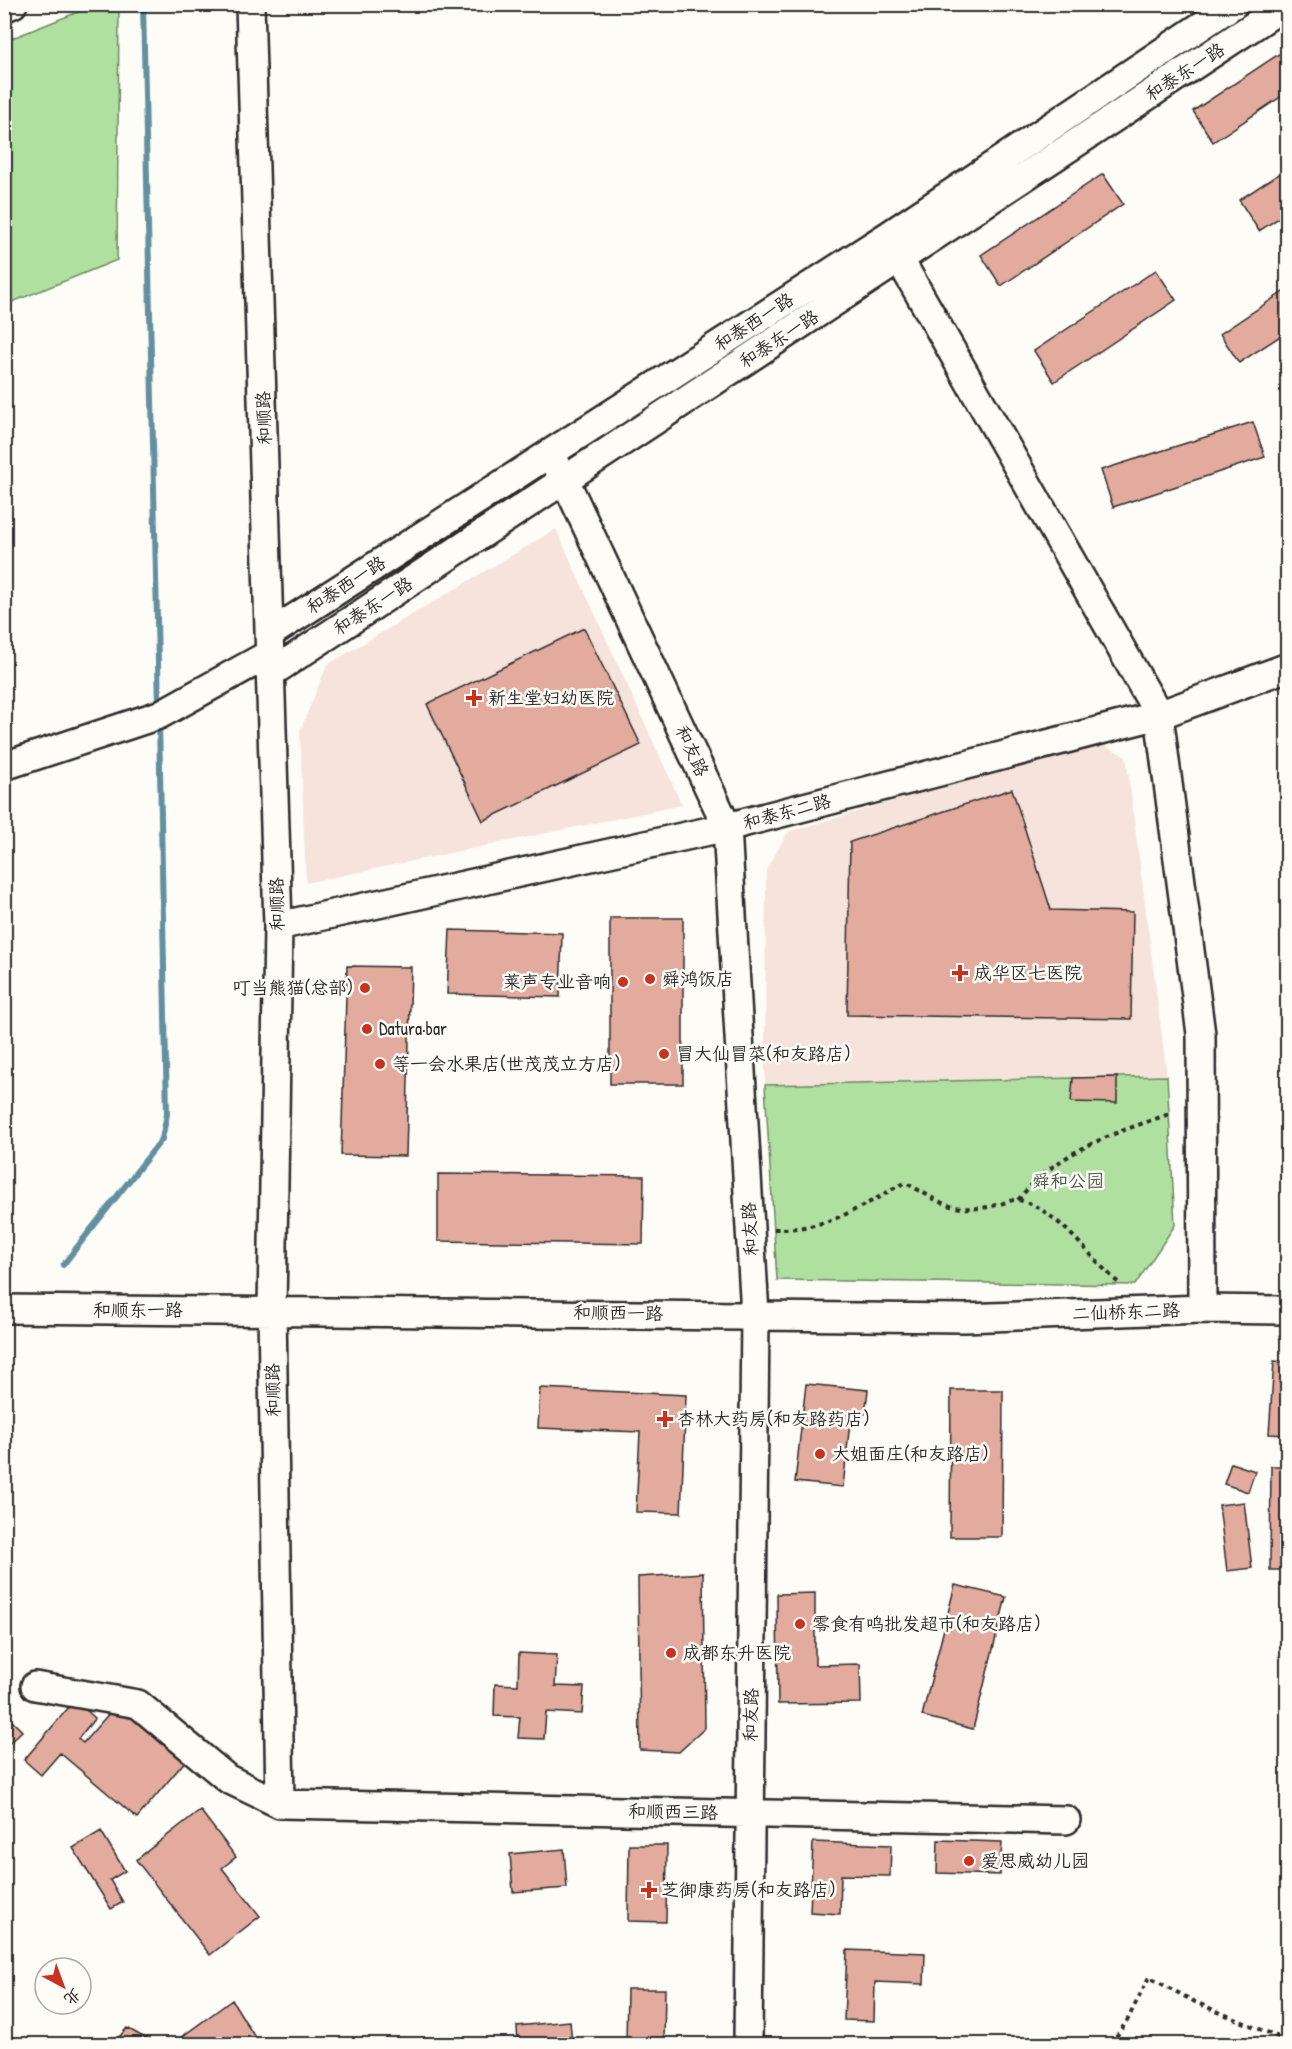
<svg xmlns="http://www.w3.org/2000/svg" width="1292" height="2049" font-family="'Patrick Hand','LXGW WenKai TC',sans-serif">
<rect width="100%" height="100%" fill="#fdfcf7"/>
<filter id="ink" filterUnits="userSpaceOnUse"><feTurbulence type="fractalNoise" baseFrequency=".0167" numOctaves="2"/><feDisplacementMap in="SourceGraphic" scale="12" xChannelSelector="R" yChannelSelector="G"/><feConvolveMatrix kernelMatrix="1 2 1 2 8 2 1 2 1" color-interpolation-filters="sRGB"/></filter>
<g filter="url(#ink)">
<path fill="#f5e3dc" d="M556,529L682,805L306,883L300,731L327,665Z
M1095,741L1126,756L1167,1076L765,1085L766,870L788,832Z"/>
<path fill="#b0e09f" stroke="#6e8665" stroke-width="1.5" d="M98,4L119,5L117,260L5,305V41Z
M1167,1076L1175,1225L1135,1285L777,1280L765,1085Z"/>
<g fill="none" stroke-linecap="round" stroke-linejoin="round">
<path stroke="#648f9f" stroke-width="6" d="M143,4L159,708
M63,1265L162,1139L167,1114L159,721"/>
</g>
<path fill="#e3aa9e" stroke="#2b2b2b" stroke-width="1.5" d="M1288,48V92L1213,142L1193,111Z
M1288,168V212L1259,231L1239,200Z
M1103,174L1123,204L1001,286L981,255Z
M1156,270L1176,300L1054,382L1034,351Z
M1286,290L1288,331L1239,363L1220,334Z
M1253,422L1265,457L1113,507L1101,470Z
M1288,544V563L1282,546Z
M584,628L641,745L483,821L427,704Z
M1012,789L1051,910L1133,912L1131,1019L847,1015L850,842Z
M610,918H683V1084H610Z
M450,930L562,933L560,997L447,994Z
M347,966L411,967L406,1156L341,1155Z
M1117,1077V1103L1071,1102L1073,1078Z
M438,1174L644,1176L643,1244L438,1241Z
M1274,1361L1288,1362V1435L1269,1434Z
M806,1384L868,1390L865,1414L851,1413L843,1487L795,1482Z
M540,1388L686,1395L681,1513L636,1512L640,1432L538,1428Z
M951,1390H1003L1002,1537H950Z
M1231,1463L1255,1471L1248,1492L1224,1484Z
M1271,1466H1288V1570H1270Z
M1244,1502L1252,1568L1227,1571L1219,1505Z
M703,1573L705,1728L679,1752L640,1750L638,1577Z
M955,1585L1006,1597L973,1729L922,1716Z
M815,1593V1665L860,1664L861,1703L778,1704L777,1594Z
M519,1653L557,1655L555,1686L584,1687L582,1714L546,1712L544,1739L518,1738L520,1717L494,1716L495,1684L518,1685Z
M4,1691L12,1698L4,1706Z
M75,1700L95,1718L78,1739L83,1743L119,1702L187,1759L137,1818L60,1753L41,1775L24,1760Z
M4,1713L22,1731L4,1748Z
M200,1810L236,1857L222,1868L260,1916L210,1955L136,1860Z
M101,1831L125,1871L110,1880L123,1902L111,1909L73,1848Z
M938,1840L1002,1842L1000,1875L937,1873Z
M813,1842L891,1845L890,1876L841,1875L840,1914L810,1912Z
M629,1845H667L666,1922L628,1921Z
M564,1849L567,1888L513,1892L510,1854Z
M847,1950L925,1953L924,1984L875,1982L874,2021L844,2020Z
M627,1989H665L664,2044H626Z
M232,2000L259,2044H172Z
M570,2021L572,2044H518L517,2026Z
M127,2028L156,2044H113Z"/>
<g fill="none" stroke-linecap="round" stroke-linejoin="round">
<g stroke="#2b2b2b" stroke-width="32">
<path id="minor" d="M250,4L278,926L272,1310L280,1804
M4,8L13,4
M893,245L900,260L1159,715L1201,1034L1202,1309
M549,454L565,480L727,827L755,1315L748,2044
M271,633L889,235L1234,4
M271,673L1287,4
M4,766L159,715L271,653
M278,926L727,827L1159,715L1288,667
M4,1309L964,1318L1202,1309L1288,1310
M35,1686L138,1704L228,1779L280,1804L1066,1820"/>
</g>
<path stroke="#2b2b2b" stroke-width="4" stroke-dasharray="4.5 4.5" stroke-linecap="butt" d="M1018,1200C1057,1151 1112,1134 1169,1114
M774,1229C811,1230 839,1219 872,1201C883,1195 893,1188 905,1183C924,1191 942,1208 964,1208C974,1209 986,1208 996,1205C1003,1204 1011,1199 1019,1200C1059,1210 1091,1260 1121,1285
M1111,2044L1127,2021L1149,1977L1195,2002L1288,2041"/>
<use href="#minor" stroke="#fdfcf7" stroke-width="27"/>
</g>
</g>
<g fill="#c8321e" stroke="#fdfcf7" stroke-width="2">
<path d="M471 689h6v6h6v6h-6v6h-6v-6h-6v-6h6z"/>
<path d="M957 964h6v6h6v6h-6v6h-6v-6h-6v-6h6z"/>
<circle cx="650" cy="979" r="6"/>
<circle cx="623" cy="982" r="6"/>
<circle cx="365" cy="988" r="6"/>
<circle cx="367" cy="1029" r="6"/>
<circle cx="664" cy="1054" r="6"/>
<circle cx="380" cy="1064" r="6"/>
<path d="M662 1410h6v6h6v6h-6v6h-6v-6h-6v-6h6z"/>
<circle cx="820" cy="1454" r="6"/>
<circle cx="800" cy="1624" r="6"/>
<circle cx="671" cy="1653" r="6"/>
<circle cx="969" cy="1861" r="6"/>
<path d="M646 1881h6v6h6v6h-6v6h-6v-6h-6v-6h6z"/>
</g>
<g text-anchor="middle" stroke-width="5" stroke-linejoin="round" paint-order="stroke">
<g font-size="18" fill="#2b2b2b" stroke="#fdfcf7">
<text transform="translate(1185 72) rotate(-33)" y="6">和泰东一路</text>
<text transform="translate(754 322) rotate(-33)" y="6">和泰西一路</text>
<text transform="translate(779 339) rotate(-33)" y="6">和泰东一路</text>
<text transform="translate(264 418) rotate(-92)" y="6">和顺路</text>
<text transform="translate(346 585) rotate(-33)" y="6">和泰西一路</text>
<text transform="translate(373 606) rotate(-33)" y="6">和泰东一路</text>
<text transform="translate(692 751) rotate(65)" y="6">和友路</text>
<text transform="translate(787 812) rotate(-15)" y="6">和泰东二路</text>
<text transform="translate(277 904) rotate(-91)" y="6">和顺路</text>
<text transform="translate(750 1229) rotate(-93)" y="6">和友路</text>
<text x="138" y="1316">和顺东一路</text>
<text transform="translate(1126 1312) rotate(-2)" y="6">二仙桥东二路</text>
<text transform="translate(618 1313) rotate(1)" y="6">和顺西一路</text>
<text transform="translate(273 1390) rotate(-91)" y="6">和顺路</text>
<text transform="translate(751 1715) rotate(-89)" y="6">和友路</text>
<text transform="translate(673 1812) rotate(1)" y="6">和顺西三路</text>
</g>
<g font-size="18" fill="#2b2b2b" stroke="#fdfcf7" text-anchor="start">
<text x="488" y="704">新生堂妇幼医院</text>
<text x="974" y="979">成华区七医院</text>
<text x="662" y="985">舜鸿饭店</text>
<text x="611" y="988" text-anchor="end">莱声专业音响</text>
<text x="353" y="994" text-anchor="end">叮当熊猫(总部)</text>
<text x="379" y="1035">Datura·bar</text>
<text x="676" y="1060">冒大仙冒菜(和友路店)</text>
<text x="392" y="1070">等一会水果店(世茂茂立方店)</text>
<text x="677" y="1425">杏林大药房(和友路药店)</text>
<text x="832" y="1460">大姐面庄(和友路店)</text>
<text x="812" y="1630">零食有鸣批发超市(和友路店)</text>
<text x="683" y="1659">成都东升医院</text>
<text x="981" y="1867">爱思威幼儿园</text>
<text x="661" y="1896">芝御康药房(和友路店)</text>
</g>
<g font-size="18" fill="#4c5848" stroke="#fdfcf7">
<text x="1068" y="1187">舜和公园</text>
</g>
</g>
<rect width="1292" height="2049" fill="none" stroke="#fdfcf7" stroke-width="24"/>
<rect x="12" y="12" width="1268" height="2025" fill="none" stroke="#2b2b2b" stroke-width="2" filter="url(#ink)"/>
<g transform="translate(63 1986) rotate(139)"><circle r="28" fill="#fdfcf7" stroke="#a9a8a5" stroke-width="1.5"/>
<path d="M0-4.5L10 22L0 15L-10 22Z" fill="#c8321e"/>
<text y="-9" font-size="16" font-weight="bold" text-anchor="middle" fill="#2b2b2b">北</text>
</g>
</svg>
